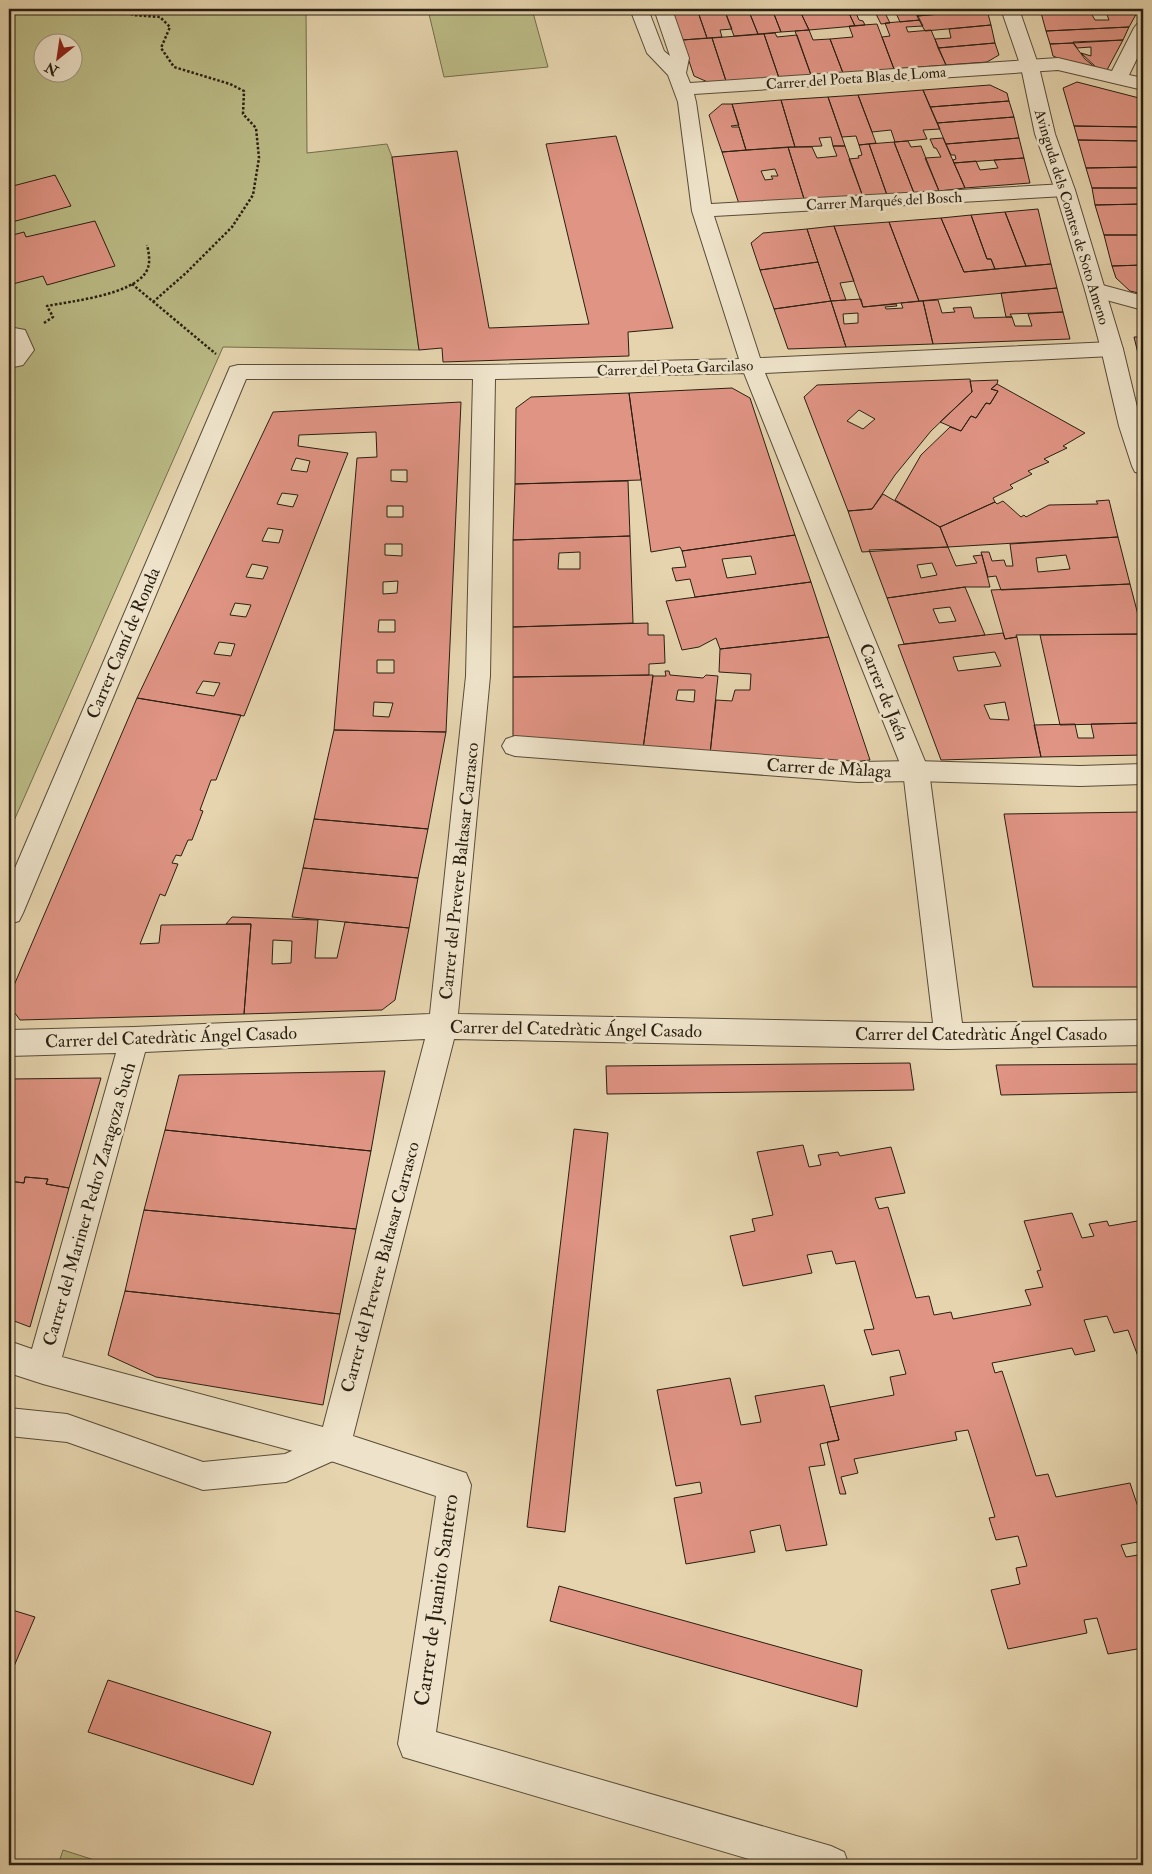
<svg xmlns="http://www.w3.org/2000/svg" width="1152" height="1874" font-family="'IM FELL Double Pica',serif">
<rect width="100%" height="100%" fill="#e5d4ae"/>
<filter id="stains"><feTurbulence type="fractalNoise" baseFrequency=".004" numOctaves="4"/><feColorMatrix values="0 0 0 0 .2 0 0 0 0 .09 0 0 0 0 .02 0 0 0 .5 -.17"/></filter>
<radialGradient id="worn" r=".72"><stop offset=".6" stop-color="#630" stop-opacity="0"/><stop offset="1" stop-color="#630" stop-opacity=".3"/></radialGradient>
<path fill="#bbbb86" stroke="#726d4c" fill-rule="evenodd" d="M9,9H306L307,153L387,144L392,157L419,350L223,347L9,832ZM42,42H72V72H42Z
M503,9H532L548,67L444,77L429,14Z
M63,1850L110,1865H58Z"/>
<path fill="#e09484" stroke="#291f11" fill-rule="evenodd" d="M671,9H697L707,38L682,40Z
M697,9H724L732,29L720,30L722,37L707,38Z
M724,9H748L758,34L734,36Z
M748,9H772L781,32L758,34Z
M772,9H799L809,30L781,32Z
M799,9H847L855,26L809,30Z
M847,9H866L867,12L856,13L859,20L863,21L865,25L855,26Z
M866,9H883L890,23L881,24L875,12H867Z
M883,9H914L920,20L900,22L896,13L885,14Z
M914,9H987V10L917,16Z
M1040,9H1139L1129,27L1046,31ZM1106,12L1109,20H1095L1091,13Z
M987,10L991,25L925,31L917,16Z
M920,20L923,26L906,27L908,32L931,30L946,65L894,69L882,37L890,36L885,23Z
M877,24L894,69L843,73L830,39L853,37L849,26Z
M991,25L995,43L938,48L935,39L951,38L949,29Z
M1129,27L1123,40L1073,43L1050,44L1046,31Z
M809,30L813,40L830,39L843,73L811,75L795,31Z
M775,33L777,37L797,35L811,75L779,78L764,34Z
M764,34L779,78L726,81L712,38Z
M712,38L726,81L710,83L694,76L682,40Z
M1123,40L1107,70L1096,67L1081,53L1091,56V47L1077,48L1073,42Z
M995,43L999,55L987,62L946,65L938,48Z
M1073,43L1085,59L1096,68L1070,63L1053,56L1050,44Z
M1077,82L1143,99V127L1074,126L1063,88Z
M990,85L1007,93L1009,101L930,107L923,90Z
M923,90L940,129L923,130L927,139L895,142L891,130L872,132L858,95Z
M858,95L872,132L876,143L859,145L856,136L842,137L828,97Z
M828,97L845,146H833L831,137L819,138L822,146L795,147L781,100Z
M781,100L795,147L746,150L732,104Z
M1009,101L1014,117L937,123L930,107Z
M722,104H732L739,125L731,126L732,127H739L746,150L722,152L709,115Z
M1014,117L1019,138L946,144L937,123Z
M1074,126L1137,127L1143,141L1078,140Z
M616,136L673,328L628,332L629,356L443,362L442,348L419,350L392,157L457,151L489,328L589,324L546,144Z
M943,138L965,188L939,191L925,158L941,157L936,148H934L930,139Z
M1019,138L1024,158L954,163L953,160L956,159L955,155H951L946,144Z
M1078,140L1143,141V167L1086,168Z
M908,141L911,147L921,146L939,191L914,193L894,142Z
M894,142L914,193L887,195L869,144Z
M869,144L887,195L863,197L849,159L859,158L858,156L862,155L859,145Z
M833,146H845L863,197L805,202L788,147H812L817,158L837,156Z
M788,147L805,202L740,207L722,152ZM775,169L778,176H771L773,179L765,180L761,171Z
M1024,158L1030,183L965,188L954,163L976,161L980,170L998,168L994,160Z
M1143,167V188H1092L1086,168Z
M55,175L71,206L12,222L9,215V187Z
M1092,188H1143V204L1095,205Z
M1143,204V235H1104L1095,205Z
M1038,209L1051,264L1026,266L1005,212Z
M1005,212L1026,266L995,269L991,259H987L971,215Z
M971,215L987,259H991L995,269L964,272L941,218Z
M941,218L964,272L1051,264L1057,288L919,301L889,222Z
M95,221L115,266L47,285L43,276L9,285V236L24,232L26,237Z
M889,222L919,301L863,307L834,226Z
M834,226L854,281L840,283L846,300L831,301L807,229Z
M807,229L818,262L760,270L751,243L763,233Z
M1104,235H1143V265L1112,266Z
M818,262L831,301L774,309L760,270Z
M1143,265V294L1130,291L1116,278L1112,266Z
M1057,288L1063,312L1010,314L1012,317H1006L1001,293Z
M861,299L863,307L896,304L897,306L885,307L886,309L903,308L901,303L923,301L933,344L846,347L831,301ZM858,313V323L844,324L843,314Z
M938,300L942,313L955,312L953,308L971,307L974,318L1012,317L1015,326H1032L1028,314L1063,312L1070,339L933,344L923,301Z
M831,301L846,347L788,349L774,309Z
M1134,337H1143V374Z
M970,379L972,392L931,431L895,475L872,509L848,511L804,397L817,385ZM859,410L875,419L863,429L847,421Z
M998,380L997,384L991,389L998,391L990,404L986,403L976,418L971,416L961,431L940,422L972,392L970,381Z
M997,384L1085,433L1063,446L1067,448L1044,459L1049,462L1028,471L1032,474L1010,485L1013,488L993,498L995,502L940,527L895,500L921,455L950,427L961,431L971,416L976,418L986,403L990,404L998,391L991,389Z
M732,388L750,398L795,535L682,551L680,547L651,552L629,393Z
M629,393L641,480L515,484L516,408L531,397Z
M461,402L446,732L334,730L357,458L377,457L376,432L299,435L298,446L348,453L244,716L137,698L273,412ZM296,458L310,461L307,472L291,470ZM391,470H407V482L391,481ZM282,493L298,495L293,507L277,504ZM387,506H403V517H387ZM268,528L283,530L279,543L262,541ZM385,544H402V556L385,555ZM252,564L268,567L263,579L246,577ZM398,581L397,593L383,594V582ZM235,603L251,605L246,617L230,615ZM379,620H395V632H378ZM219,642L235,644L231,656L214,654ZM377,660H394V673H377ZM203,681L220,683L214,696L196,693ZM374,702L393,703L389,717L373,716Z
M628,481L630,536L513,540L515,484Z
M883,494L940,527L948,547L862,552L848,511L872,509Z
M1109,500L1118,537L948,547L940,527L995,502L997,504L1003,501L1021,517L1024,515L1026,517L1049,505L1098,504L1096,501Z
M795,535L811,582L695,597L690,579L676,581L672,568L686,567L682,551ZM751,556L756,574L727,578L722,559Z
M630,536L633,623L513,627V540ZM580,552V569H558L559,553Z
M1118,537L1130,584L1001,590L996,576L988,577L981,552H989L992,561L1004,560L1006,566H1013L1010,544ZM1066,555L1070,569L1038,572L1036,558Z
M948,547L956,566L977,563L973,556L982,555L990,587H965L887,598L869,550ZM932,563L937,575L921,578L917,565Z
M811,582L829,637L720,649L716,638L699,647L682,650L666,601Z
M1130,584L1143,634L1016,635L1017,637L1005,639L991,590Z
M965,587L985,635L904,644L887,598ZM950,607L956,621L939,623L933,609Z
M648,623V635H664L665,663L649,664V675L513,677V627Z
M1003,633L1005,639L1017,637L1041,757L941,760L898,645ZM995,652L1001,666L958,671L953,657ZM1005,702L1009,720L990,719L984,705Z
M1143,634V723L1060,725L1040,635Z
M829,637L870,760L829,765L710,754L716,700L732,701L735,690H750L751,674L719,672L720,649Z
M665,671H669L670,675L703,678L706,675L718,676L710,754L643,749L653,676H666ZM678,690H695L694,702L676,700Z
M653,675L643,749L513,738V677Z
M137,698L241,715L216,780H211L200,810L203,811L192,840H188L181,856L176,855L172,863L178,864L165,896L160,894L140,944L159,943L161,925L251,924L244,1014L20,1020L9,1005V997Z
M1143,723V755L1041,757L1034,725L1075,724L1078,738H1094L1091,724Z
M334,730L446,732L428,829L314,819Z
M1143,812V987H1033L1004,814Z
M314,819L428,829L418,878L303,868Z
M303,868L418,878L409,928L292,917Z
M232,917L318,920L315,958H337L345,922L409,928L395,1000L382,1010L244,1014L251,924H226ZM273,940L292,941L291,963L272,964Z
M910,1063L914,1090L607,1094L606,1066Z
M1143,1064V1092L1001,1095L996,1065Z
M385,1071L371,1151L165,1130L179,1075Z
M101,1078L69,1188L46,1184L48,1179L25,1177L24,1183L9,1181V1079Z
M574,1129L608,1133L565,1532L527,1527Z
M165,1130L371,1151L356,1229L144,1210Z
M803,1145L809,1167L821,1165L818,1155L838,1152L840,1156L891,1147L905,1193L875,1198L879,1209L888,1207L916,1298L929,1296L934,1315L951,1312L953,1319L1031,1305L1025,1290L1043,1287L1037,1271L1041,1270L1024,1221L1072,1213L1082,1238L1094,1236L1089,1224L1107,1221L1109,1226L1143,1220V1358L1139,1359L1128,1330L1114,1333L1107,1316L1084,1320L1095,1351L1075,1355L1072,1348L992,1363L995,1373L1002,1371L1036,1476L1048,1474L1056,1497L1130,1483L1143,1522V1541L1121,1545L1126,1557L1138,1555L1143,1569V1577L1141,1578L1143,1584V1648L1108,1654L1097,1618L1084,1620L1087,1633L1008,1649L991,1590L1020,1584L1016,1568L1027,1566L1018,1536L996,1540L989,1518L995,1517L968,1430L955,1432L957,1440L854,1459L858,1473L841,1477L846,1494H840L827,1442L839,1440L830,1407L894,1395L890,1377L906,1374L899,1350L872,1355L864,1330L874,1329L855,1261L836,1264L832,1251L807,1255L812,1273L743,1286L730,1236L755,1231L752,1219L773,1215L757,1152Z
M25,1177L48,1179L46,1184L69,1188L30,1327L9,1319V1181L24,1183Z
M144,1210L356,1229L340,1314L125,1291Z
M125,1291L340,1314L323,1405L156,1377L108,1355Z
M730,1378L741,1425L761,1422L755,1396L824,1385L839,1440L820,1444L825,1465L809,1467L827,1545L786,1551L780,1525L750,1531L755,1552L686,1564L674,1498L702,1493L700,1482L676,1486L657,1390Z
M559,1586L862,1670L857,1707L550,1621Z
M9,1609L35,1617L9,1678Z
M108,1680L271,1732L253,1785L88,1732Z"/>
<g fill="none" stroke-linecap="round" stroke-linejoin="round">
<g stroke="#584c38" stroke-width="2">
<path id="service" d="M9,327L25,330L34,350L23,365L9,368V356L15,349L12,339H9Z
M9,1408L67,1414L203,1462L285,1454L334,1432L344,1436L348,1446L344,1456L286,1482L203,1490L67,1442L9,1436Z"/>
</g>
<g stroke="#584c38" stroke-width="2">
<path id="pedestrian" d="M1095,283L1143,296V310L1088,295L1085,290L1088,285Z
M515,736L858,762L916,761L1080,766L1143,764V784L1080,786L916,781L858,782L515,756L506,753L502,746L506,739Z"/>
</g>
<g stroke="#584c38" stroke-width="2">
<path id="minor" d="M630,9H648L664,51L670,56L654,9H672L689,58L686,73L690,83L1058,58L1112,71L1134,28L1137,24L1143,23V46L1129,75L1143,78V90L1058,70L694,94L696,102L711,204L1065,184L1072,186L1075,190L1072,194L1065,196L714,216L760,358L1112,342L1120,344L1123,349L1120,354L1112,356L765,373L929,771L962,1023L1143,1020V1045L949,1049L454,1039L353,1436L466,1473L471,1485L436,1732L831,1846L844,1852L849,1865H769L403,1757L398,1744L436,1496L334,1462L43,1384L9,1373V1341L32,1349L116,1053L9,1056V1030L134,1027L430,1014L466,676L473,379H246L23,913L19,921L9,924V882L230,367L238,365H484L739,359L692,211L678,102L668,75L647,53ZM744,373L903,771L933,1023L458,1014L490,676L495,379ZM425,1039L323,1427L62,1357L145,1052Z"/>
</g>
<g stroke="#584c38" stroke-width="2">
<path id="tertiary" d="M1001,9H1019L1039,67L1055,134L1075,190L1123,349L1143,432V474L1135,472L1132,466L1119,426L1101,349L1085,290L1055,190L1035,134L1021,67Z"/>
</g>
<path stroke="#291f11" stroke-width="2.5" stroke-dasharray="2.5 2" stroke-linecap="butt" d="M123,9L133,15L160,17L170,27L161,48L174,67L230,84L244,91L243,114L256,128L259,158L253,195L232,227L186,273L153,302
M132,284L216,354
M44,323L53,317L47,306C72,301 132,295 146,272C151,264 149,253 147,245"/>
<use href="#service" fill="#eee3ca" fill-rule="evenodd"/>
<use href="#pedestrian" fill="#eee3ca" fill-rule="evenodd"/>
<use href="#minor" fill="#eee3ca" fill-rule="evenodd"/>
<use href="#tertiary" fill="#eee3ca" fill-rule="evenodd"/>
</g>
<g text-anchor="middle" stroke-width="5" stroke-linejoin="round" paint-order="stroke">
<g font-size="15" fill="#291f11" stroke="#eee3ca">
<text transform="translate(856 78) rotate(-4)" y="5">Carrer del Poeta Blas de Loma</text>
<text transform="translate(884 201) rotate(-3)" y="5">Carrer Marqués del Bosch</text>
<text transform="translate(1072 217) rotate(73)" y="5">Avinguda dels Comtes de Soto Ameno</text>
<text transform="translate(675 368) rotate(-2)" y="5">Carrer del Poeta Garcilaso</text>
</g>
<g font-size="18" fill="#291f11" stroke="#eee3ca">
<text transform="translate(123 643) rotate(-67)" y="6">Carrer Camí de Ronda</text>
<text transform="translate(884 692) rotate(68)" y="6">Carrer de Jaén</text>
<text transform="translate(829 768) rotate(3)" y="6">Carrer de Màlaga</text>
<text transform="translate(459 871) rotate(-84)" y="6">Carrer del Prevere Baltasar Carrasco</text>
<text transform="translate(576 1029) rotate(1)" y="6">Carrer del Catedràtic Ángel Casado</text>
<text x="981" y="1040">Carrer del Catedràtic Ángel Casado</text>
<text transform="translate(171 1037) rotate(-2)" y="6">Carrer del Catedràtic Ángel Casado</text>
<text transform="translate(89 1204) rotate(-74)" y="6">Carrer del Mariner Pedro Zaragoza Such</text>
<text transform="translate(380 1267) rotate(-75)" y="6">Carrer del Prevere Baltasar Carrasco</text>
</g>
<g font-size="21" fill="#291f11" stroke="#eee3ca">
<text transform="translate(436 1600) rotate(-82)" y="7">Carrer de Juanito Santero</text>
</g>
</g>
<rect width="1152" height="1874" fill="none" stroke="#e5d4ae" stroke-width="30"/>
<rect x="10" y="10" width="1132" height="1854" fill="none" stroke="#291f11" stroke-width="2.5"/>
<rect x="15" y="15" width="1122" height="1844" fill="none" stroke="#291f11"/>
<g transform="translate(58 58) rotate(210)"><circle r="24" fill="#eee3ca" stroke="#9f9580"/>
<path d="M0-4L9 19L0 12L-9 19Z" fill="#8f2418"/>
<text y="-8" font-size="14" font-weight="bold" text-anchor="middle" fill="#291f11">N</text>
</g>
<rect width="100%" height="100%" filter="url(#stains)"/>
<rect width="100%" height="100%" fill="url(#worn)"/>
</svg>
